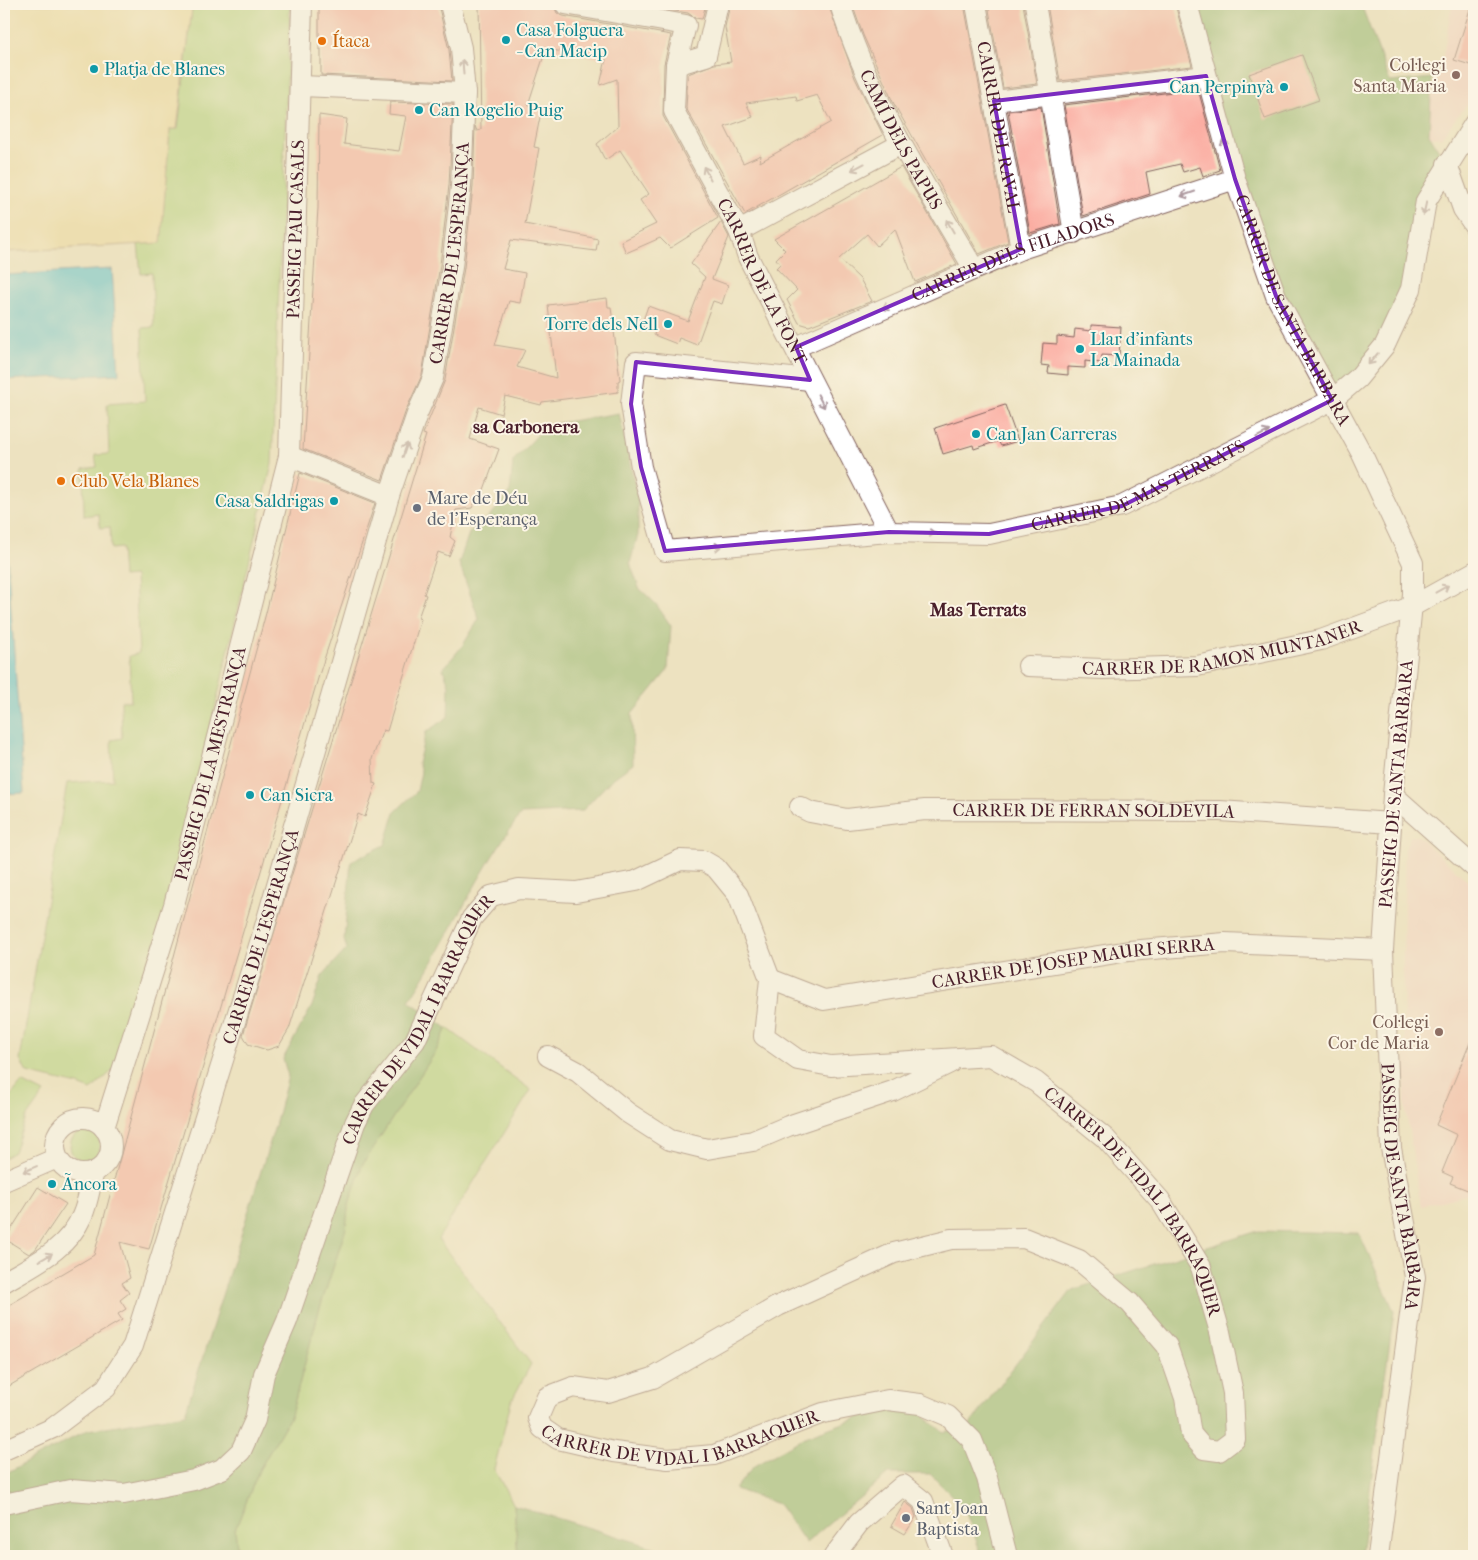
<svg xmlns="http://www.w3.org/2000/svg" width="1478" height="1560" font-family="'IM FELL French Canon',serif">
<rect width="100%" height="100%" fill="#fcf5e5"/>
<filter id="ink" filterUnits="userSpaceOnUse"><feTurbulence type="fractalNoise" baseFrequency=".02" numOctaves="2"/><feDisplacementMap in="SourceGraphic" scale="10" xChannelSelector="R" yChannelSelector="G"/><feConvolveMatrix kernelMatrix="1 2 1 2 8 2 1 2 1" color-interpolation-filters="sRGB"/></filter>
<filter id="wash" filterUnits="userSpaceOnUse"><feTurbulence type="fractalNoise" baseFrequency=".0096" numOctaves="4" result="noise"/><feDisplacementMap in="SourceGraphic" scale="20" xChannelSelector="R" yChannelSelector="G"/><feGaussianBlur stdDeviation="1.12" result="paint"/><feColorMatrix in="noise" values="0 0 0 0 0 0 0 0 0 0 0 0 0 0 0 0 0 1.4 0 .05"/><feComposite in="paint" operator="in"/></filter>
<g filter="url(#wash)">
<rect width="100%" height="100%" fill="#ede2c0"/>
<path fill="#f7d1c7" d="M1452,4H1474V99L1461,111L1441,138L1422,135L1435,83L1441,68Z
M1410,836H1418L1474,887V1193L1421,1206L1405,1105L1403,960L1405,849Z"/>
<path fill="#aed17a" stroke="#7c7852" d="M200,4H290L272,464L171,896L121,1063L91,1090L78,1085L27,1073L20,1060L67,783L113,780L111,740L122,738L121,701H131L129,656L139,653L135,576L123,577L121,548L111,549L110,527L100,528L99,514L84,516L83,469L97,467L95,455L109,454L107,404L145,401L142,328L154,327L152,273L141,274L138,244L161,243L170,129H178L192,9H200Z
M447,1028L531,1090L438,1239L531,1364L511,1402L494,1469L514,1505L518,1556H238L235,1530L259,1470L291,1415L318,1314L346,1228L348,1208L362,1165L436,1051Z
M22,1082L44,1093L26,1118L14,1152L4,1158V1104Z
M70 1146a15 15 0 1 1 30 0a15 15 0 1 1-30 0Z"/>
<path fill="#8ab36a" stroke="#6a694a" d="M1197,4H1361L1390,82L1432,78L1429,134L1447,164L1385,345L1332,400L1276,296L1206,76Z
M619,413L638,500V535L630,563L639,588L656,604L671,626L668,670L632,714L633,764L611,780L582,811L521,814C477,872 449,940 409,1001L447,1028L436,1051L362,1165L348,1208L346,1228L318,1314L291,1415L259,1470L235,1530L238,1556H4V1474L88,1430L185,1414L275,1126L288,1076L283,1059L312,1006L322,976L347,949L344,940L351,861L385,845L395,812L417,791L421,772L418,763L426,732L448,717L449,685L443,669L463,645L479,619L459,563L469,533L492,514L510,492L513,461L547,425Z
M1258,1231L1359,1233L1394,1311L1361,1556H982L964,1508L930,1474H888L806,1543L778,1504L735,1489L754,1466L807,1436L869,1414L913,1407L943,1432L968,1427L1072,1290Z
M514,1505L682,1556H518Z"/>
<path fill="#eeda9e" stroke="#9c7c64" d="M4,4H200V9H192L177,129H170L161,243L4,252Z"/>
<path fill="#59c3d5" stroke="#527180" d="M112,269L119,374L4,380V275Z
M4,510L24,793L4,794Z"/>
<g id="blocks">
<path fill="#fbaba0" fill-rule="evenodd" d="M319,4H438L449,50L452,81L321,75V49H319Z
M479,4L539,6V4H553L557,13L563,16L671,35L664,64L663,116L718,218L670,248L660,238L626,253L621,241L656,224L640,200L649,194L620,150L605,160L597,144L618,126L617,79L600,85L606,59L546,49L528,105L542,107L534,147L539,148L525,224L598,239L596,251L511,240L503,269L525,273L520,303L509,301L495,345L525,350L517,367L556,378L548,305L607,298L608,307H611L620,380L618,381V392L542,402L541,405L505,396L501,414L479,407L470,439L499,449L479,503L475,502L472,508L456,510L450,537L455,541L449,556L438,552L424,594L426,595L418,618L421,619L387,731L383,730L372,759L373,783L376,784L365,817L358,814L289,1029L279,1046L267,1050L248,1044L243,1035L426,435L423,434L445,380L464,268L473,187L475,126L477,131L481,130Z
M633,4H706L702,19L695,18L688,13Z
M730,4H828L855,78L883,135L745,214L686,108L688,74L714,64L731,62L725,27ZM817,95L831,122L760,162L761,155L743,163L725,127L753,117L746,103L796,96L797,101Z
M852,4H964L1008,242L979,254L893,102L863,35Z
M988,4H1023L1037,84L1003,88Z
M1047,4H1175L1192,66L1060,81Z
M1471,6H1474V66L1454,60Z
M1302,55L1319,100L1265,119L1249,74Z
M1198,89L1220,170L1203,176L1200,167L1183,172L1180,164L1146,172L1150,194L1083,216L1064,105Z
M390,102L453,104L449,185L440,265L422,375L406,410L382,480L303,449L318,208L319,115L347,119L344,144L399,151L406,116L389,114Z
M1041,107L1060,224L1030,233L1008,111Z
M901,167L957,264L915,282L895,229L877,246L867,234L839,259L860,279L872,301L809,326L799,323L787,300L797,290L776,268L780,264L776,259L785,250L774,239Z
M721,222L729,237L712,279L728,285L722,304L713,301L697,345L679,338L677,344L654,335L655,331L641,326L648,306L688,321L705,277L691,264Z
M1091,325L1121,327L1119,356L1102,355L1101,363L1085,361V368L1068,367V375L1048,373L1049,366L1041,365L1043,343L1057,344V336L1074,338L1075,329L1091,331Z
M1005,405L1018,441L1001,446L998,441L974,449L973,445L943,454L935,428Z
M300,473L375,503L319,675L149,1249L120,1242L130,1278L122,1283L129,1293L120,1300L126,1309L118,1314L122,1320L4,1389V1308L94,1255L266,613Z
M1474,1033V1179L1470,1191L1450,1183L1453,1177L1442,1172L1457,1135L1436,1125Z
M38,1187L66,1204L35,1250L29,1254L5,1239Z
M905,1502L913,1508L916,1517L905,1534L891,1526Z"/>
</g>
</g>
<g filter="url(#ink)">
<use href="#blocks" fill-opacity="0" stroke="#83635f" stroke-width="1"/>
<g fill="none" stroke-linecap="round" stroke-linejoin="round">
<g stroke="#83635f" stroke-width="22">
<g id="minor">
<path id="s1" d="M565,4L686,25L676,65L674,111L739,231L748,257L889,532"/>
<path id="s2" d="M840,4C869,99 924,183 974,269"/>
<path id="s3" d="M976,4L1021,249"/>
<path d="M1035,4L1074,233"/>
<path id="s4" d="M1187,4L1235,179L1276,296L1362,454L1413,563V594L1393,795L1383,950L1391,1148L1415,1277L1378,1556"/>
<path d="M676,65L706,56L718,4"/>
<path d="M301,86L465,93"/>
<path d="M994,101L1206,76"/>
<path d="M1447,164L1463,209L1474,225"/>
<path d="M739,231L901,144"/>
<path id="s5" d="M796,347L1021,249L1235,179"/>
<path id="s6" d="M810,380L636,362L631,404L641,467L665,551L889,532L989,534L1122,506L1332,400L1358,378L1385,345L1411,289L1426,201L1474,124"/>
<path d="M289,456L389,496"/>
<path id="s7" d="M1028,666L1103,669L1197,666L1321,640L1411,607L1474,572"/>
<path d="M1393,795L1474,867"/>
<path id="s8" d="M800,807L810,812L847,819L925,810L1220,811L1391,823"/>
<path id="s9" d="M770,979L824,1000L1129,951L1225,943L1383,950"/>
<path d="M548,1056L578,1072L628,1113L670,1140L707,1149L753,1141L788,1126L893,1091L950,1063"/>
<circle cx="83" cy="1146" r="28"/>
<path id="s10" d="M104,1128L174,905L289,456L302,4"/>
<path d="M4,1181L57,1158"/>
<path d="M4,1282C34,1264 67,1250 82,1216C88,1203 90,1186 94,1172"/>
<path id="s11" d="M4,1450L53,1428L106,1388L133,1346L263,933L389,496L417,414L433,378L452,267L461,186L465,93L461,48L450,4"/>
<path id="s12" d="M4,1504L70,1490L124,1494L194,1480L222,1469L241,1451L255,1420L264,1374L287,1321L355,1123L364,1105L415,1041L472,918L491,896L519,889L576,892L636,881L680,860L704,861L716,868L738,895L770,979L764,1036L798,1060L831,1066L991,1056L1036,1082L1105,1138L1160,1200L1201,1267L1220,1332L1233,1393L1235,1439L1219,1451L1204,1449L1191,1434L1185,1398L1167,1346L1130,1303L1079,1260L1024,1238L951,1239L894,1253L778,1306L653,1378L608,1392L573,1387L547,1397L538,1418L542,1428L558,1439L614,1452L668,1459L714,1455L823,1413L888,1400L920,1404L948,1416L972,1440L987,1478L1007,1556"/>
<path d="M834,1556L859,1523L903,1485L923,1501L943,1556"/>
</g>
</g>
<use href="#minor" stroke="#fff" stroke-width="20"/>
</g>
<defs><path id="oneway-shaft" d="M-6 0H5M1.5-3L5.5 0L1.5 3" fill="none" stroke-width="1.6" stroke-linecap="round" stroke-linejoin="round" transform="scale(1.25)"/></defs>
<g stroke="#ae9aa0">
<use href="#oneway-shaft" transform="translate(463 67) rotate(-94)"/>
<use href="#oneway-shaft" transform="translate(1225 146) rotate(-106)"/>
<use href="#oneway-shaft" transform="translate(858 167) rotate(152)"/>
<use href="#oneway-shaft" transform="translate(707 173) rotate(-119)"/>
<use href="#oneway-shaft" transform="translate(1188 194) rotate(161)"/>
<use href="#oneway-shaft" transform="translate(1425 208) rotate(102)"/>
<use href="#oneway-shaft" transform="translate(950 226) rotate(-120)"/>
<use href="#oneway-shaft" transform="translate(889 306) rotate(156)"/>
<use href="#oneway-shaft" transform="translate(1373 359) rotate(130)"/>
<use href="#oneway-shaft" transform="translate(821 401) rotate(63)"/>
<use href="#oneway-shaft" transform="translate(1263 434) rotate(-27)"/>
<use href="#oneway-shaft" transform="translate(405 450) rotate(-71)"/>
<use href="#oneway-shaft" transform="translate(928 533) rotate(1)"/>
<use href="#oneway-shaft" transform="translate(714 547) rotate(-5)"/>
<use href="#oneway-shaft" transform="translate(1442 589) rotate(-29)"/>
<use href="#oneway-shaft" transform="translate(30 1169) rotate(157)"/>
<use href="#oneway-shaft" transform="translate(46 1257) rotate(-31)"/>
</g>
</g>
<path d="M0 0H1478V1560H0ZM1206,76L1235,179L1276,296L1332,400L1122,506L989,534L889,532L665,551L641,467L631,404L636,362L810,380L796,347L1021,249L994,101Z" fill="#ede2c0" fill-opacity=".55" fill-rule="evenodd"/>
<path fill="none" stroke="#7b2cbf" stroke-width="4" stroke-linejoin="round" d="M1206,76L1235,179L1276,296L1332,400L1122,506L989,534L889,532L665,551L641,467L631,404L636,362L810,380L796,347L1021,249L994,101Z"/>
<g fill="#0f9aa8" stroke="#fcf5e5" stroke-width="2">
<circle cx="506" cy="40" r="5"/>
<circle cx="94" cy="69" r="5"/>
<circle cx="1284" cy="87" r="5"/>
<circle cx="419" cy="110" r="5"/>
<circle cx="668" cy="324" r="5"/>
<circle cx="1080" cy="349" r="5"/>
<circle cx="976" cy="434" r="5"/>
<circle cx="334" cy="501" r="5"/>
<circle cx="250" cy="795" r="5"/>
<circle cx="52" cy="1184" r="5"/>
</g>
<g fill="#e8710a" stroke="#fcf5e5" stroke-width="2">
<circle cx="322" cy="41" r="5"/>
<circle cx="61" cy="481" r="5"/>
</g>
<g fill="#8d6e63" stroke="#fcf5e5" stroke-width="2">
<circle cx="1456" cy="75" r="5"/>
<circle cx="1439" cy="1032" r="5"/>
</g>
<g fill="#6b7280" stroke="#fcf5e5" stroke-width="2">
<circle cx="417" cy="508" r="5"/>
<circle cx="906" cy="1518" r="5"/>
</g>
<g text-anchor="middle" stroke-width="4" stroke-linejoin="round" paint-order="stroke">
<g font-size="18" fill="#0d838f" stroke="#fcf5e5" text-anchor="start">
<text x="516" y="36">Casa Folguera<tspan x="516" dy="21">- Can Macip</tspan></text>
<text x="104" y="75">Platja de Blanes</text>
<text x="1274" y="93" text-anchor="end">Can Perpinyà</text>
<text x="429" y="116">Can Rogelio Puig</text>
<text x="658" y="330" text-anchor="end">Torre dels Nell</text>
<text x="1090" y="345">Llar d'infants<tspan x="1090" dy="21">La Mainada</tspan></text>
<text x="986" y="440">Can Jan Carreras</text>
<text x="324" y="507" text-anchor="end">Casa Saldrigas</text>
<text x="260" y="801">Can Sicra</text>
<text x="62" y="1190">Ãncora</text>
</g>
<g font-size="18" fill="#c56008" stroke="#fcf5e5" text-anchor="start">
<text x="332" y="47">Ítaca</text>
<text x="71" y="487">Club Vela Blanes</text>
</g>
<g font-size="18" fill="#785e54" stroke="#fcf5e5" text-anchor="end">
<text x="1446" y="71">Col·legi<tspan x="1446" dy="21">Santa Maria</tspan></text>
<text x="1429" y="1028">Col·legi<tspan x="1429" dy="21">Cor de Maria</tspan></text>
</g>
<g font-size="18" fill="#4a1f2b" stroke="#fcf5e5">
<text dy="6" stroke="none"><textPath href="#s3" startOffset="125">CARRER DEL RAVAL</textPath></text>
<text dy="6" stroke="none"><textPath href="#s2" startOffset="149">CAMÍ DELS PAPUS</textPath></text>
<text dy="6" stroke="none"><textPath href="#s10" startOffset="924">PASSEIG PAU CASALS</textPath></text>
<text dy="6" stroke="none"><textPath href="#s11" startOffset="1310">CARRER DE L'ESPERANÇA</textPath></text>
<text dy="6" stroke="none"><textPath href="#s5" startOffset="235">CARRER DELS FILADORS</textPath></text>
<text dy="6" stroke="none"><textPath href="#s1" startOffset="402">CARRER DE LA FONT</textPath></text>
<text dy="6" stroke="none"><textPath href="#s4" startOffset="325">CARRER DE SANTA BARBARA</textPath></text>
<text dy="6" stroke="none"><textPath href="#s6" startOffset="851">CARRER DE MAS TERRATS</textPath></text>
<text dy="6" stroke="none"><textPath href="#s7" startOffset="196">CARRER DE RAMON MUNTANER</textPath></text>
<text dy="6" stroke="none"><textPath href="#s10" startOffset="380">PASSEIG DE LA MESTRANÇA</textPath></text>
<text transform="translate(1396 784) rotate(-85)" y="6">PASSEIG DE SANTA BÀRBARA</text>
<text dy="6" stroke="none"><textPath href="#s8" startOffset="296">CARRER DE FERRAN SOLDEVILA</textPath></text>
<text dy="6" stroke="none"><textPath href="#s11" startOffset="599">CARRER DE L'ESPERANÇA</textPath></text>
<text dy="6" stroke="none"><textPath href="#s9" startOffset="310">CARRER DE JOSEP MAURI SERRA</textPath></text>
<text dy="6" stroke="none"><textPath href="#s12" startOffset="719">CARRER DE VIDAL I BARRAQUER</textPath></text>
<text dy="6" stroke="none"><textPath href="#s4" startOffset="1232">PASSEIG DE SANTA BÀRBARA</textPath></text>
<text dy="6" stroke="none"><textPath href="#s12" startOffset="1724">CARRER DE VIDAL I BARRAQUER</textPath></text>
<text dy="6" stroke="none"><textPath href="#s12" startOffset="3015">CARRER DE VIDAL I BARRAQUER</textPath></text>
</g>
<g font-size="18" fill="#5b616d" stroke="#fcf5e5" text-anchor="start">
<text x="427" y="504">Mare de Déu<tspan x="427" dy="21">de l'Esperança</tspan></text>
<text x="916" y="1514">Sant Joan<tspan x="916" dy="21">Baptista</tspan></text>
</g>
<g font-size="19" font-weight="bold" fill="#4a1f2b" stroke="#fcf5e5">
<text x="526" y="433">sa Carbonera</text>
<text x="978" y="616">Mas Terrats</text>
</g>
</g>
<rect width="1478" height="1560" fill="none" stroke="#fcf5e5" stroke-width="20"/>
</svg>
